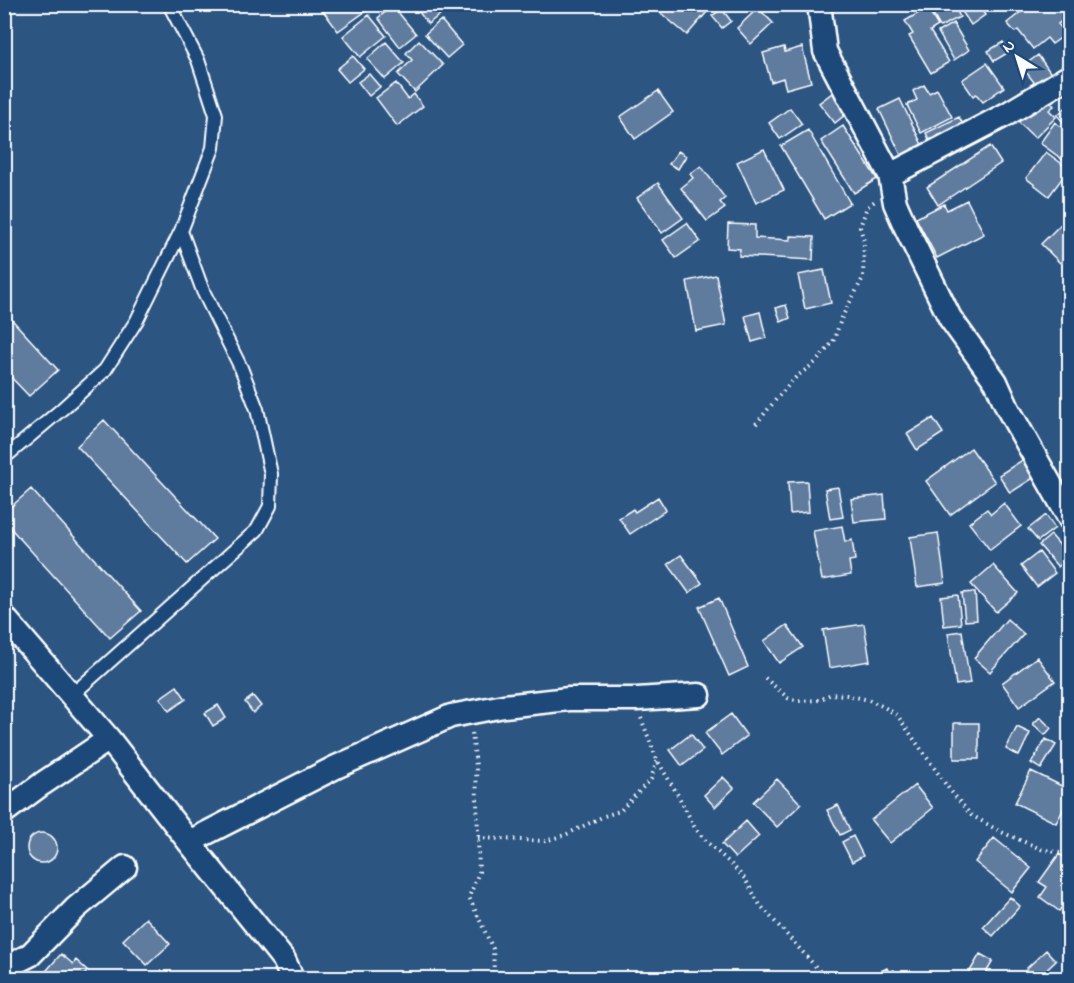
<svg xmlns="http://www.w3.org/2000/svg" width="1074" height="983" font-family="'Indie Flower',sans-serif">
<rect width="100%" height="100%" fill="#2c5582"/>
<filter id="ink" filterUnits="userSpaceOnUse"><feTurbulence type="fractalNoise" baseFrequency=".0167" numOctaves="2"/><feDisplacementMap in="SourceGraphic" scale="12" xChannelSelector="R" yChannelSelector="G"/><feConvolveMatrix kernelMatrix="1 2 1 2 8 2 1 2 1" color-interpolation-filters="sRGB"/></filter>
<g filter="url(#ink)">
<path fill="#5e7c9f" stroke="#fff" stroke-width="1.5" d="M318,4H362L366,11L338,31Z
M420,4H450L451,6L428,24L416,8Z
M650,4H697L707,12L687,35Z
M934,4H953L960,17L940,27L929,7Z
M957,4H978L985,15L971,25Z
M1031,4H1063L1070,13V15L1058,24L1066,34L1052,44L1047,38L1033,49L1018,30L1015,32L1007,23Z
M393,6L416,34L400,47L378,18Z
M758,8L773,23L751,44L737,28Z
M927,8L938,26L930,31L949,62L931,73L909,36L913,34L905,21Z
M722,9L731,21L722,28L712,16Z
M369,15L386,36L360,57L343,36Z
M441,20L462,45L447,58L425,34Z
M953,23L969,50L954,60L938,32Z
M419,40L443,65L415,92L398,74L412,60L406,53Z
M386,42L404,63L385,79L367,59Z
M1003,42L1009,52L994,61L988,51Z
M784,47L785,52L802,47L811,82L786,89L783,78L771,82L763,53Z
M1038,55L1052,75L1037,86L1022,67Z
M353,56L364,69L348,82L337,69Z
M987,63L1004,87L983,102L976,94L973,96L962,80Z
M369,74L380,87L369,96L358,82Z
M396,83L408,99L414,94L423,106L397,126L376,98Z
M924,85L929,93L937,89L952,117L921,133L907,105L917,100L913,91Z
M836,90L851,110L835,123L819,103Z
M658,91L673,112L635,139L620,117Z
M1044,95L1054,106L1049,110L1056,117L1035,138L1018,122Z
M900,99L924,149L903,159L879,109Z
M1069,105L1070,106V130L1057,115Z
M790,108L802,124L780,139L769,123Z
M959,117L966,130L933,147L926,133Z
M1055,122L1069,133L1066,138L1070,141V165L1040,143Z
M843,126L877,179L854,193L821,141Z
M808,130L850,203L824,219L781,146Z
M990,146L1001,163L938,205L927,187Z
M764,149L784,190L756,203L737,162Z
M678,151L686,156L678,169L669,164Z
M1046,152L1069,169L1049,196L1026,178Z
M701,166L725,198L720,202L725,208L707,221L681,188L693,178L690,174Z
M658,183L683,218L662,233L637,198Z
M967,200L984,234L937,258L916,218L944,204L947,210Z
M1066,219L1070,223V253L1060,263L1041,244Z
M687,223L700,241L676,258L663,240Z
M728,224L755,225V238L790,240V236L814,237L813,260L739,256L740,249L727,248Z
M824,270L831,303L805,309L798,275Z
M716,275L726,325L696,331L687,281Z
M786,305L790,318L781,322L776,308Z
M4,311L58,370L29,396L4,370Z
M760,312L766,338L752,342L745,316Z
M933,418L943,433L917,450L907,434Z
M104,420L215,539L187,564L77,446Z
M971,448L995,482L950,515L926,481Z
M1024,459L1035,477L1010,493L999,475Z
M807,481L809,512L790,514L788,482Z
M838,487L843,517L830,519L825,489Z
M31,489L141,611L110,638L4,521V513Z
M884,495L886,519L854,522L851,499Z
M658,497L666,510L630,534L619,518L633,509L635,512Z
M1004,503L1021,526L990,550L969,523L987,509L991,514Z
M1046,515L1055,528L1038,541L1028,529Z
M842,526L845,542L852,540L855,560L849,561L851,575L822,580L813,531Z
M938,533L945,583L917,587L910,537Z
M1051,535L1070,557L1058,567L1039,545Z
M1039,552L1055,573L1037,587L1021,566Z
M681,555L702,583L689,593L668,564Z
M993,565L1018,593L996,612L971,584Z
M975,592L977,620L965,621L962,593Z
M958,595L961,624L944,626L941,597Z
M719,598L748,667L729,676L699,607Z
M1007,619L1024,634L990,672L974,658Z
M864,624L870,661L829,668L823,630Z
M787,625L803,647L779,663L764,641Z
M962,631L970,683L956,685L948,633Z
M1037,657L1055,681L1019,707L1002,683Z
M177,686L186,699L169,711L160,698Z
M253,696L261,706L253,713L245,702Z
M218,705L226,718L213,726L205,713Z
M731,714L747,736L722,755L705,733Z
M1040,717L1051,728L1045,735L1033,724Z
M954,723H979V759H954Z
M1017,727L1030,733L1019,756L1006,749Z
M691,734L703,750L682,766L670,750Z
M1046,739L1056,745L1041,769L1031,763Z
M1031,771L1070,790V797L1056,823L1015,803Z
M723,777L734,788L715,807L704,795Z
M777,779L801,804L777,827L753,802Z
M915,785L933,808L890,843L871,820Z
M838,805L850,830L840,835L827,810Z
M746,821L759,836L735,858L722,844Z
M27 848a15 15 0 1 1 30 0a15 15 0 1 1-30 0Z
M853,836L863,856L852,862L842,842Z
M994,838L1031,868L1012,892L975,862Z
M1059,854L1070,861V897L1059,911L1040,897L1047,887L1039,882Z
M1010,897L1020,906L993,936L983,927Z
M146,918L170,944L147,965L123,940Z
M1046,950L1056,961L1038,978H1035L1026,969Z
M61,954L73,964L76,960L88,971L83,976L86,978H40Z
M980,954L993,961L983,978H966Z
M887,968L889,972L894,970L898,978H866Z"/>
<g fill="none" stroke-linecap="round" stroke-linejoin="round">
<g stroke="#fff" stroke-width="16">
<path id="service" d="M4,458L62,409L105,370L137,320L181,231L213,148L216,115L198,60L169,4
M72,695L257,530L270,506L271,474L257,409L241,368L203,291L181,231"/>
</g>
<g stroke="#fff" stroke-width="27">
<path id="minor" d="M819,4L825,51L890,175L895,203L906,228L950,318L996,382L1008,409L1070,519
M890,175L1007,114L1070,76
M4,617L109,739L189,842L284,960L292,978
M4,812L42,784L109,739
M189,842L336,767L451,716L504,706L569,699H637L699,695
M4,968L30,955L76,908L125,867"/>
</g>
<path stroke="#fff" stroke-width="4" stroke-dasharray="1.5 4.5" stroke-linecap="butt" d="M756,424L778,397L796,377L816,362L833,342L842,317L863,278L864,241L860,227L867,207L875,201
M765,678L788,698L799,701L819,700L831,694L847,695L869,700L884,707L897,715L949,789L971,815L999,831L1041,849L1070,855
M641,718L657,760L678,795L695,828L706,841L733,866L745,879L760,905L826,978
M472,733L476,766L479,872L469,897L493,949L494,971L490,978
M478,838L545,841L565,835L604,816L620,811L651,779L657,760"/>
<use href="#service" stroke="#1f4a7a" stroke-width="12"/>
<use href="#minor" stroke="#1f4a7a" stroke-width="22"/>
</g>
</g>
<rect width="1074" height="983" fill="none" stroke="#1f4a7a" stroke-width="24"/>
<rect x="12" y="12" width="1050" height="959" fill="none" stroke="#fff" stroke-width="2" filter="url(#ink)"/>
<g transform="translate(1017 57) rotate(322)" stroke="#1f4a7a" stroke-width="4.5" paint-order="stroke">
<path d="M0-4.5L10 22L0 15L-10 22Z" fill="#ffffff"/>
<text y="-9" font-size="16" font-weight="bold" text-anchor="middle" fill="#ffffff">N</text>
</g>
</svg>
